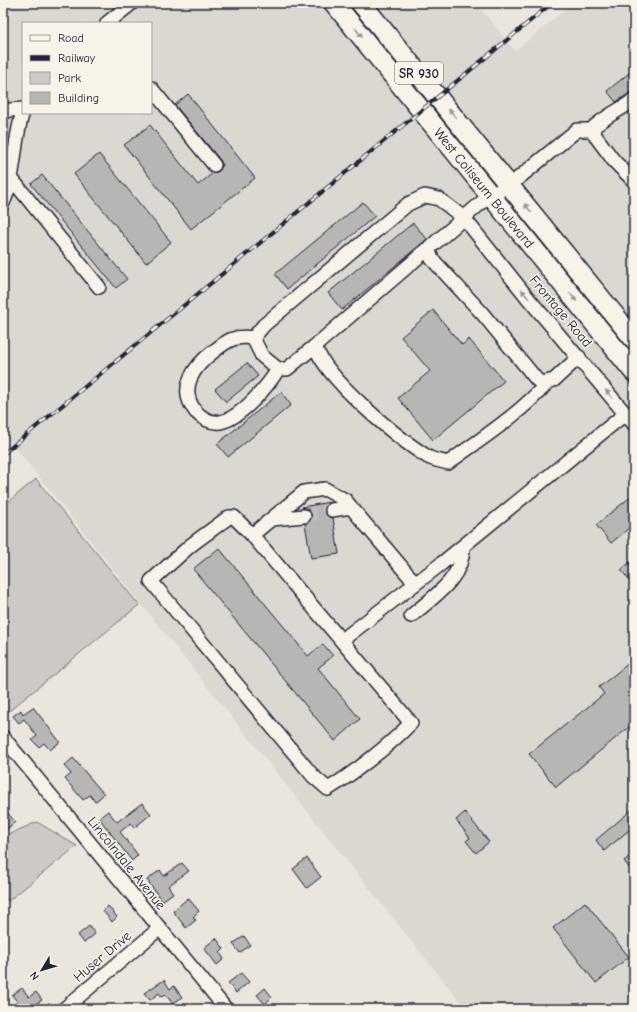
<svg xmlns="http://www.w3.org/2000/svg" width="637" height="1012" font-family="'Comic Neue',sans-serif">
<rect width="100%" height="100%" fill="#eae6de"/>
<filter id="ink" filterUnits="userSpaceOnUse"><feTurbulence type="fractalNoise" baseFrequency=".025" numOctaves="2"/><feDisplacementMap in="SourceGraphic" scale="8" xChannelSelector="R" yChannelSelector="G"/><feConvolveMatrix kernelMatrix="1 2 1 2 8 2 1 2 1" color-interpolation-filters="sRGB"/></filter>
<g filter="url(#ink)">
<path fill="#dbd8d2" fill-rule="evenodd" d="M3,3H476L515,51L573,3H634V1009H466L3,432ZM23,23H151V113H23Z"/>
<path fill="#cdc9c6" stroke="#787680" d="M36,479L139,605L3,716V506Z
M37,822L77,846L8,901L3,897V835L5,836Z"/>
<path fill="#b8b6b5" stroke="#22223b" d="M634,69V90L616,102L607,91Z
M188,94L255,178L191,229L124,145L150,125L198,185L213,173L219,171L223,165L220,160L175,105Z
M99,154L171,242L146,263L74,174Z
M42,175L127,279L116,288L31,184Z
M363,202L375,216L287,289L275,274Z
M413,223L427,239L342,310L328,293Z
M433,310L462,345L469,339L504,381L433,440L398,398L430,371L401,337Z
M247,363L258,376L226,402L215,389Z
M281,392L291,405L228,457L217,444Z
M634,494V524L611,543L596,525Z
M330,502L325,507L324,512L329,517L333,518L339,554L311,558L305,524L311,520L312,515L308,509L302,507Z
M219,548L308,656L323,644L333,656L318,668L360,719L335,741L193,569Z
M634,559V586L621,570Z
M634,659V723L556,787L529,754L604,694L599,687Z
M33,707L60,742L50,750L44,743L39,747L32,740L37,736L24,719L19,723L13,716L21,710L23,714Z
M73,758L104,794L95,802L90,795L83,800L65,779L71,774L64,766Z
M142,803L151,814L134,828L131,823L120,832L138,855L132,861L99,818L108,811L117,822Z
M3,807L15,822L6,830L3,826Z
M634,808V826L604,851L596,840Z
M465,812L489,842L476,853L466,841L470,838L456,820Z
M634,853V874L624,861Z
M307,858L321,877L307,888L293,869Z
M182,863L189,871L168,886L173,893L162,901L147,880L160,870L164,876Z
M188,898L199,911L193,917L196,920L186,928L173,911Z
M585,902L629,957L596,983L553,928Z
M108,906L117,917L112,922L103,911Z
M89,926L95,934L84,943L78,935Z
M244,936L250,945L240,953L233,944Z
M216,938L224,949L220,953L224,959L217,965L204,948Z
M241,973L249,982L236,993L228,983Z
M164,980L170,989L174,986L182,997L173,1004L165,994L162,997L159,993L150,1000L144,993Z
M22,988L29,997L36,992L42,1000L33,1006L35,1009H23L12,995Z
M265,988L272,997L265,1004L257,995Z"/>
<g fill="none" stroke-linecap="round" stroke-linejoin="round">
<path stroke="#c2bfbd" stroke-width="13" stroke-dasharray="13 6" stroke-linecap="butt" d="M304,516L332,510"/>
<g stroke="#22223b" stroke-width="16">
<path id="minor" d="M107,23L132,3
M151,88L214,165
M3,113L9,110L23,109
M591,130C604,116 619,111 634,100
M11,178L99,287
M3,203C16,175 13,141 23,112
M429,248L315,346C326,379 397,438 428,457C433,460 442,461 448,463C482,438 519,415 547,383
M253,338C235,335 228,340 214,351C194,366 177,389 196,412C203,419 210,423 220,422C240,419 269,385 278,369
M315,346L287,369H278L262,356L253,338L264,325L408,204L425,196L439,199L464,218L527,297L634,424
M579,357L554,380L542,383L537,380L482,313L432,259L428,249L489,196L510,185L577,130H591L614,161L634,181
M332,510L351,507
M229,517H234L252,535L411,723C391,744 353,774 328,789L313,776L151,581L191,545Z
M272,519L304,516
M252,535L304,492L325,489L345,500L415,583
M411,616C433,597 464,578 463,546
M342,640L441,564L625,414
M3,737L226,1009
M64,1009L160,928"/>
</g>
<g stroke="#22223b" stroke-width="22">
<g id="highway">
<path id="s1" d="M334,3L634,372"/>
<path d="M361,3L634,339"/>
</g>
</g>
<use href="#minor" stroke="#f7f3e8" stroke-width="13"/>
<use href="#highway" stroke="#f7f3e8" stroke-width="19"/>
<g stroke="#22223b" stroke-width="4">
<path id="rail" d="M3,454L552,3"/>
</g>
<use href="#rail" stroke="#f7f3e8" stroke-width="2.5" stroke-dasharray="8" stroke-linecap="butt"/>
</g>
<defs><path id="oneway-solid" d="M-6-.8H1V-3.2L6.5 0L1 3.2V.8H-6Z"/></defs>
<g fill="#97959a">
<use href="#oneway-solid" transform="translate(359 33) rotate(51)"/>
<use href="#oneway-solid" transform="translate(452 113) rotate(-129)"/>
<use href="#oneway-solid" transform="translate(528 208) rotate(-128)"/>
<use href="#oneway-solid" transform="translate(525 294) rotate(-129)"/>
<use href="#oneway-solid" transform="translate(573 297) rotate(51)"/>
<use href="#oneway-solid" transform="translate(609 394) rotate(-129)"/>
</g>
</g>
<g text-anchor="middle" stroke-width="3" stroke-linejoin="round" paint-order="stroke">
<rect fill="#f7f3e8" stroke="#62616f" stroke-width="1" x="395" y="62" width="48" height="22" rx="3"/>
<g font-size="13" font-weight="bold" fill="#22223b">
<text x="419" y="78">SR 930</text>
</g>
<g font-size="14" fill="#22223b" stroke="#f7f3e8">
<text dy="5" stroke="none"><textPath href="#s1" startOffset="238">West Coliseum Boulevard</textPath></text>
<text transform="translate(561 311) rotate(50)" y="5">Frontage Road</text>
<text transform="translate(127 863) rotate(51)" y="5">Lincolndale Avenue</text>
<text transform="translate(102 956) rotate(-40)" y="5">Huser Drive</text>
</g>
</g>
<rect width="637" height="1012" fill="none" stroke="#f7f3e8" stroke-width="16"/>
<rect x="8" y="8" width="621" height="996" fill="none" stroke="#22223b" stroke-width="1.5" filter="url(#ink)"/>
<rect x="22" y="22" width="130" height="92" fill="#f7f3e8" stroke="#a29fa3"/>
<rect x="30" y="35" width="20" height="6" fill="#f7f3e8" stroke="#a29fa3"/>
<text x="58" y="42" font-size="12" fill="#22223b">Road</text>
<rect x="30" y="55" width="20" height="6" fill="#22223b" stroke="#a29fa3"/>
<text x="58" y="62" font-size="12" fill="#22223b">Railway</text>
<rect x="30" y="72" width="20" height="12" fill="#cdc9c6" stroke="#a29fa3"/>
<text x="58" y="82" font-size="12" fill="#22223b">Park</text>
<rect x="30" y="92" width="20" height="12" fill="#b8b6b5" stroke="#a29fa3"/>
<text x="58" y="102" font-size="12" fill="#22223b">Building</text>
<g transform="translate(42 970) rotate(232)" stroke="#f7f3e8" stroke-width="3" paint-order="stroke">
<path d="M0-3L7 15L0 10L-7 15Z" fill="#22223b"/>
<text y="-6" font-size="11" font-weight="bold" text-anchor="middle" fill="#22223b">N</text>
</g>
</svg>
